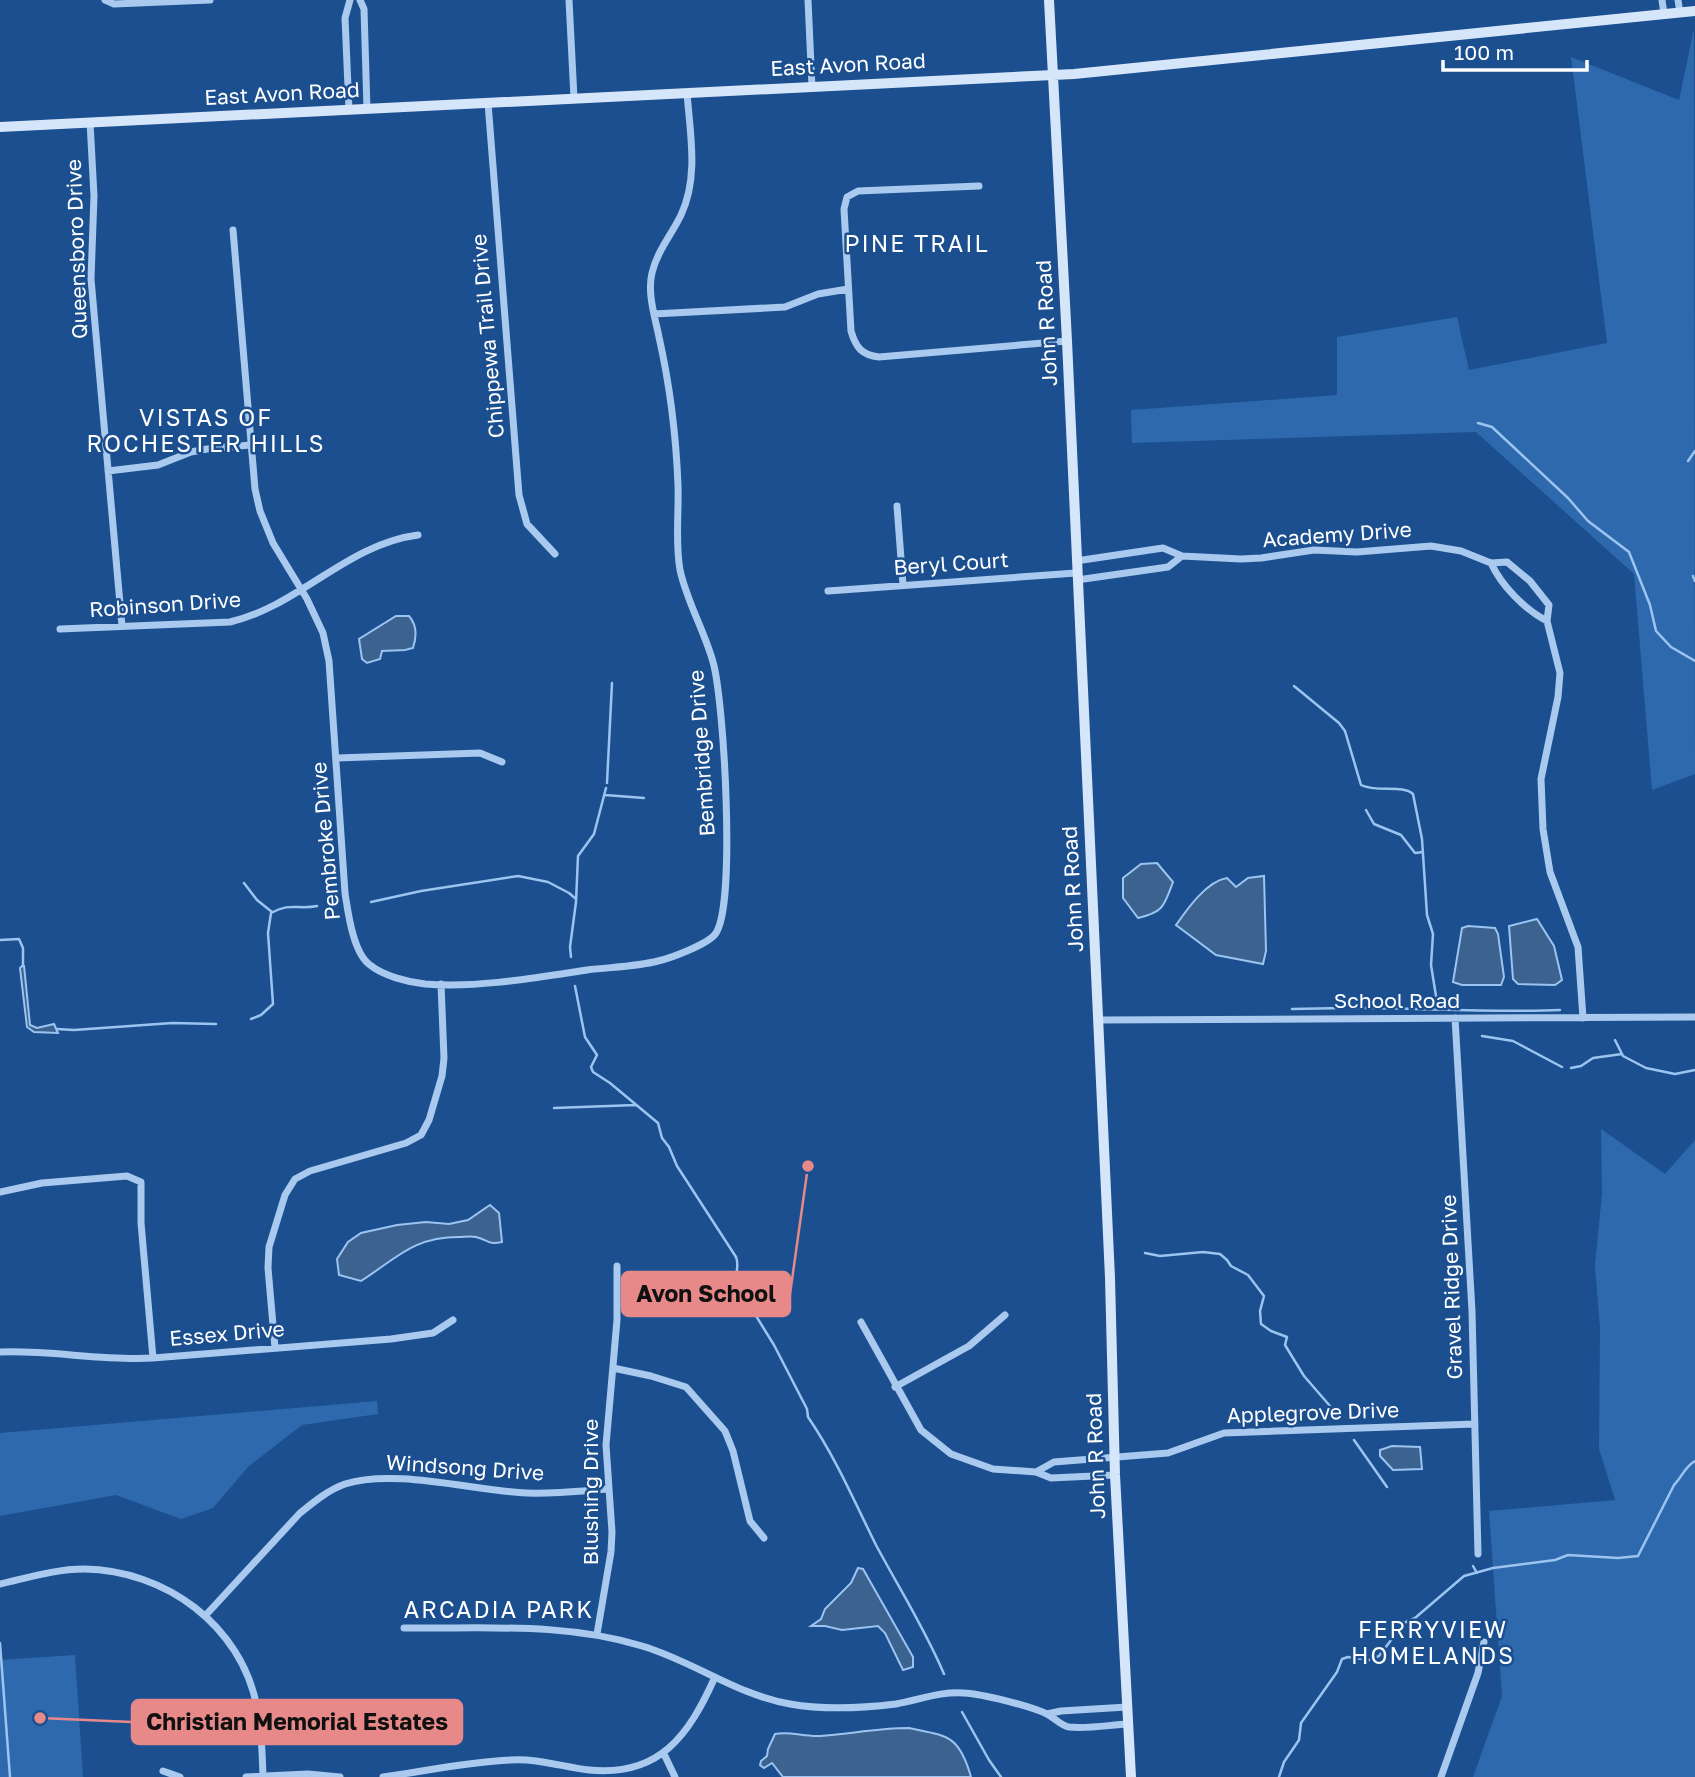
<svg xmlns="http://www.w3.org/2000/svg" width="1695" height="1777" font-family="'Golos Text',sans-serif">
<rect width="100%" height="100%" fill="#1b4f8f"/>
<path fill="#2e69ad" d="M1694,28L1695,774L1652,790L1634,574L1476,432L1132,443L1131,410L1337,395V337L1457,317L1469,370L1607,343L1571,57L1679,100Z
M1601,1129L1665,1174L1695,1140V1777H1473L1502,1696L1489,1511L1615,1500L1599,1449L1600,1328L1595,1266L1602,1193Z
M377,1401L378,1414L302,1425L248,1467L213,1508L181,1519L116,1495L0,1516V1433Z
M75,1655L83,1777H0V1660Z"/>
<path fill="#3c6290" stroke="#9cc4f0" stroke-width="2" d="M396,616H409C417,625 417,636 413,648L405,650L382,651L380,659L367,663L362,659L359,639Z
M1157,863L1173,882C1164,906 1164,912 1138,918L1123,898V878L1141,864Z
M1264,876L1266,951L1263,964L1216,955L1176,925C1188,908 1207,881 1227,878L1236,887L1248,878Z
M1537,919L1554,946L1562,980L1555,985L1518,984L1513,979L1509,926Z
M1468,926L1495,928L1498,934L1504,977L1501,985H1462L1453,982L1462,928Z
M22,966H24L30,1025L37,1028L54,1024L58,1033L34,1032L27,1027L20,968Z
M490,1205L499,1213L502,1242C487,1245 489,1240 476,1237C471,1236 464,1237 459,1237C413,1237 397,1258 361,1281L339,1275L337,1259L348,1242L361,1233L397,1225L426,1222L449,1224L468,1220Z
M1392,1446L1420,1447L1422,1469L1393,1470L1380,1456V1450Z
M858,1568L863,1569L913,1657V1667L903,1670L885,1633L878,1626L842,1630L825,1626H811L821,1619L825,1609L851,1583Z
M909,1728C948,1736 959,1735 971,1777H783L772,1763L764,1768L760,1765L761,1761L767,1756L768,1749L775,1734C790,1731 804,1737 820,1736C849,1734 879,1728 909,1728Z"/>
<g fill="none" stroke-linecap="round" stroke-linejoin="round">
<path stroke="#9cc4f0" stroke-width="2.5" d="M1478,423L1492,427L1568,498L1588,521L1629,552L1650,605L1656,631L1671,647L1695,661
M1688,461L1695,451
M1693,576L1695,581
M1294,686L1339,723L1345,731L1361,785C1377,793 1403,784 1413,794L1422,839L1427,915L1433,934L1431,965L1436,996
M607,783L612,683
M605,795L644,798
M1366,810L1374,824L1401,835L1415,853L1423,852
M244,883L257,900L272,912
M371,902L421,891L518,876L548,882L569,893L576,899
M0,940L19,939L23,948V966
M571,957L570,947L576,902L578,856L594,834L606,788
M575,986L585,1037L597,1055L591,1067L593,1072L610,1083L658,1123L662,1138L669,1147L677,1166L736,1257C740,1266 734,1275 737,1285L774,1345L807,1409L808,1417C836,1458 854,1501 876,1545C899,1588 925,1629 944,1674
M1355,1008C1424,1008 1492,1013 1560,1010
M1292,1009L1344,1008
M251,1019L261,1015L273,1004L268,933L271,913C290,902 298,910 317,906
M57,1029L74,1030L172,1023L216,1024
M1482,1036L1513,1041L1562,1067
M1615,1040L1623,1056L1646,1068L1675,1074L1695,1070
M1571,1068L1581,1066L1593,1058L1622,1054
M554,1108L636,1105
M1145,1253L1160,1256L1203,1252L1220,1254L1227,1260L1231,1266L1248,1275L1264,1296L1260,1311L1261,1324L1271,1331L1287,1337L1285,1345L1304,1376L1330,1406
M1354,1440L1387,1487
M1473,1566L1477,1573
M0,1643L10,1777
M962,1712L989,1760L1001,1777
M1279,1777L1284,1762L1299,1740L1301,1723L1337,1672L1342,1659L1348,1657L1369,1660L1379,1656L1404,1623L1415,1618L1464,1576L1493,1568L1555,1560L1568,1555L1618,1558L1638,1556L1674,1485C1682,1477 1685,1466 1695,1461"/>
<path stroke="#a9c9ee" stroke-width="7" d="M105,0L114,4L210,0
M360,0L364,9L367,109
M569,0L574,98
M808,0L812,87
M1662,0L1664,14
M1678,0L1680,13
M488,103L519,495L527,524L555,554
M349,110L345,18L350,0
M90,122L94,196L91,279L122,626
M979,186L858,191L847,197L844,209L851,331C856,348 862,355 879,357L1067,341
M233,230L255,489L260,511L273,543L307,599L323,633L329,661L345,893C348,912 353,953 370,965C384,976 407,982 425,984C478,988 534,978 587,970C610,967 635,967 658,961C671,958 709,944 716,933C736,903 724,700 713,662C704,630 687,602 680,570C675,542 679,513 678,485C676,435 670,386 659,337C655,317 647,293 652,273C657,251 672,234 681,215C699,177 690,133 687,93
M654,314L785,307L818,294L848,289
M108,471L158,465L191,452L207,449L250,445
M897,506L903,585
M1076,561L1163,548L1182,556L1241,559L1261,558L1314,550L1357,552L1431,546L1461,551L1491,563L1507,562L1530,581L1549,605L1547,621L1560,673L1558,697L1541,779L1543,829L1550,872L1578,947L1583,1018
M1491,563C1501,585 1525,610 1547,621
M1077,580L1168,567L1182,556
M828,591L1076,573
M60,629L230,622C299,606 347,544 418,535
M337,758L480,753L502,762
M1455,1018L1472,1311L1478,1554
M1099,1020L1695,1017
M0,1192L42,1183L127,1176L141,1182V1223L153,1358
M861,1322L921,1430L951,1454L993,1469L1036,1472L1051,1478L1115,1475
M275,1348L268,1268L269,1247L285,1195L295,1179L310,1171L406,1143L421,1135L429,1120L442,1076L444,1058L441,984
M0,1352C51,1350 102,1361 153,1358L391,1339L433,1333L453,1320
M613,1368L651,1376L686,1387L725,1431L733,1451L750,1521L764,1538
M895,1387L969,1346L1005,1315
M1036,1472L1054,1462L1168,1453L1224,1433L1475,1424
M0,1584C27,1578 56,1569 84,1569C165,1570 241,1625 257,1707C262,1729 262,1753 263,1776
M205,1616L300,1513C314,1502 328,1490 345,1484C395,1468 474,1491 527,1493C554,1494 581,1491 608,1489
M404,1628C485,1629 564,1622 642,1646C693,1661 737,1695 790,1704C823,1710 863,1708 896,1704C919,1700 941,1691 964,1693C983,1694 1030,1706 1047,1714C1055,1718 1060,1725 1069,1727C1088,1729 1109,1725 1128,1724
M597,1634L611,1552L612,1532L606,1445L617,1320V1266
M1047,1714L1061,1711L1127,1707
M664,1754L675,1777
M163,1771L180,1777
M246,1777L308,1774L340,1777
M383,1777C425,1771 468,1762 510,1760C537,1758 563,1767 589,1770C660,1777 689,1735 715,1677
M1441,1777L1478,1673L1484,1642"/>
<path stroke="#d6e6fa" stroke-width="10" d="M1049,0L1067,341L1110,1278L1115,1475L1131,1777
M0,127L1074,74L1695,11"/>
</g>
<g text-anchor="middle" stroke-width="5" stroke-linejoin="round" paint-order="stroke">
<g font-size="21" fill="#fff" stroke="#1b4f8f">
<text transform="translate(848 65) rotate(-3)" y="7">East Avon Road</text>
<text transform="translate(282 94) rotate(-3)" y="7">East Avon Road</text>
<text transform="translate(77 249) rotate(-92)" y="7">Queensboro Drive</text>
<text transform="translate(1047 323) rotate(-93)" y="7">John R Road</text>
<text transform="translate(488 336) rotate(-95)" y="7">Chippewa Trail Drive</text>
<text transform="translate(1337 535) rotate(-4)" y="7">Academy Drive</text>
<text transform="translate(951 564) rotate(-4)" y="7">Beryl Court</text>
<text transform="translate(165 605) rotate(-4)" y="7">Robinson Drive</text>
<text transform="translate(702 753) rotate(-94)" y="7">Bembridge Drive</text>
<text transform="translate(326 841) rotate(-95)" y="7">Pembroke Drive</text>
<text transform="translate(1073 889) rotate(-93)" y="7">John R Road</text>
<text x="1397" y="1008">School Road</text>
<text transform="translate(1452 1287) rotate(-92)" y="7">Gravel Ridge Drive</text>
<text transform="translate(227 1334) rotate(-5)" y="7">Essex Drive</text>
<text transform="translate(1313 1413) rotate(-2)" y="7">Applegrove Drive</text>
<text transform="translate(1096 1456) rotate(-92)" y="7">John R Road</text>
<text transform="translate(465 1468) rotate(4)" y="7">Windsong Drive</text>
<text transform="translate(591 1492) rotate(-90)" y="7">Blushing Drive</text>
</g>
<g font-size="23" letter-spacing="2" fill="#fff" stroke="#1b4f8f">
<text x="917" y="252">PINE TRAIL</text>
<text x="206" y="426">VISTAS OF<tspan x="206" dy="26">ROCHESTER HILLS</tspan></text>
<text x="499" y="1618">ARCADIA PARK</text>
<text x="1433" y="1638">FERRYVIEW<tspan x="1433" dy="26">HOMELANDS</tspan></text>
</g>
</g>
<path fill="none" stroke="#e88989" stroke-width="2.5" d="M808 1166L790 1294M40 1718L132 1722"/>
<g fill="#e88989" stroke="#1b4f8f" stroke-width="2.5">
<circle cx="808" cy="1166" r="7"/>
<circle cx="40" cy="1718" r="7"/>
</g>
<g fill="#e88989" stroke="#e88989" stroke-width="2.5">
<rect x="622" y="1272" width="168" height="44" rx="7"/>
<rect x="132" y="1700" width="330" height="44" rx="7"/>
</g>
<g font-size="23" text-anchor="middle" font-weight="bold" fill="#111">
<text x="706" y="1302">Avon School</text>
<text x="297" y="1730">Christian Memorial Estates</text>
</g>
<path d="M1443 60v10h144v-10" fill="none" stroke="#ffffff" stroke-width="3.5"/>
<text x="1454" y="60" font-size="21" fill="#ffffff" stroke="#1b4f8f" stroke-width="5" paint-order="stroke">100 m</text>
</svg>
